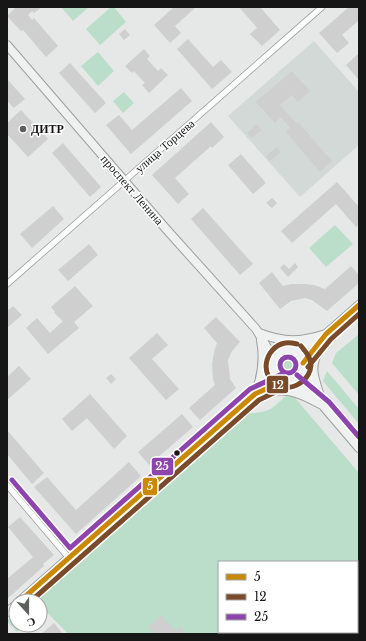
<svg xmlns="http://www.w3.org/2000/svg" width="366" height="641" font-family="'Libre Baskerville',serif">
<rect width="100%" height="100%" fill="#e6e8e7"/>
<path fill="#d3d9d6" d="M314,41L359,92V145L300,197L228,116Z"/>
<path fill="#bbdeca" fill-rule="evenodd" d="M61,7H89L73,21Z
M111,7H114L126,22L100,45L86,29Z
M98,52L114,71L98,86L81,66Z
M124,92L134,103L123,113L113,101Z
M335,225L353,244L326,267L309,248Z
M359,334V395L332,363L336,353Z
M279 365a9 9 0 1 1 18 0a9 9 0 1 1-18 0Z
M327,371L359,409V424L323,381Z
M290,392L359,473V634H68L40,605V601H36L33,597L244,412C270,415 272,408 290,392ZM219,562H357V632H219Z
M16,613V625H24L17,632L7,621Z"/>
<path fill="#cecfce" d="M16,7H42L34,13L32,11L28,15L32,20L34,18L58,46L46,57L23,30L21,31L7,16Z
M174,7H196L175,26L181,33L170,43L154,25Z
M239,7H260L280,30L262,46L250,34L257,28Z
M349,7H359V20L342,35L349,43L337,53L319,33Z
M125,29L130,35L124,40L119,34Z
M188,39L213,67L221,60L232,72L212,89L177,49Z
M144,49L150,56L147,59L158,71L161,68L168,75L149,93L142,85L145,83L134,71L132,73L125,66Z
M358,54L359,55V80L346,65Z
M70,63L106,103L95,113L59,73Z
M292,71L310,91L298,102L292,95L280,105L296,123L298,122L332,161L320,172L286,132L290,128L281,117L275,123L256,102Z
M7,79L25,99L14,108L7,101Z
M181,88L192,101L131,154L106,125L119,115L132,130Z
M21,110L48,139L28,157L7,134V123Z
M211,122L224,137L212,148L211,146L175,178L189,194L178,204L152,175Z
M257,124L262,130L251,138L247,133Z
M63,143L101,187L90,197L52,153Z
M277,147L281,152L270,161L266,156Z
M241,154L266,183L253,194L228,165Z
M337,182L359,207V225L356,227L336,204L292,243L281,231Z
M272,198L277,203L272,208L266,203Z
M53,206L64,219L32,248L20,234Z
M203,208L253,264L240,275L191,219Z
M89,244L98,255L68,281L58,270Z
M295,263L298,267L288,277L280,268L284,264L289,269Z
M351,266L359,275V283L327,311L312,300L305,298L291,301L280,309L259,283L272,272L283,286L291,284H305L314,285L325,289Z
M75,286L93,306L74,322L79,328L48,354L26,328L37,318L50,333L63,321L54,313L55,312L51,307Z
M13,306L22,315L7,328V311Z
M216,317L240,342L232,351L228,360L230,379L236,388L200,420L189,408L215,385L213,379L212,364L214,352L217,343L204,328Z
M157,333L168,345L152,359L179,389L166,400L129,358Z
M19,366L31,379L7,400V377Z
M111,374L116,379L111,384L106,378Z
M90,394L127,436L114,449L87,418L72,431L62,419Z
M182,414L193,427L149,465L138,452Z
M7,430L44,473L32,484L7,454Z
M129,462L141,476L76,534L34,487L47,477L76,510Z
M20,517L54,555L43,564L44,566L7,599V579L33,557L8,527Z
M161,615L176,631L181,627L186,633L184,634H155L148,627Z
M54,623L63,634H41Z"/>
<g fill="none" stroke-linecap="round" stroke-linejoin="round">
<g stroke="#9e9f9e" stroke-width="7">
<path id="street" d="M7,284L322,7
M7,485L69,558"/>
</g>
<g stroke="#9e9f9e" stroke-width="10">
<path id="secondary" d="M7,45L167,230L256,329L274,359
M259,333C285,343 300,342 326,334
M319,349C310,367 313,374 319,393
M273 365a15 15 0 1 1 30 0a15 15 0 1 1-30 0Z
M296,351L316,340
M303,363L326,334L359,305
M302,372L324,407L359,448
M292,380L311,396
M258,386C263,370 264,356 261,340
M255,394C285,387 295,390 322,405
M20,601L255,394L273,368
M7,612L16,605"/>
</g>
<use href="#street" stroke="#fbfcfb" stroke-width="5.5"/>
<use href="#secondary" stroke="#eef1f0" stroke-width="8"/>
<g stroke="#fff" stroke-width="8">
<path id="bus-1" d="M303,363L326,334L359,305
M20,601L255,394L285,380"/>
</g>
<g stroke="#fff" stroke-width="8">
<path id="bus-2" d="M297,344C293,343 289,342 285,343C264,347 258,378 280,386C294,391 310,380 311,365C311,358 306,352 301,346
M308,367L331,339L359,314
M31,601L259,400L288,386"/>
</g>
<g stroke="#fff" stroke-width="8">
<path id="bus-3" d="M280 365a8 8 0 1 1 16 0a8 8 0 1 1-16 0Z
M297,375L329,402L359,437
M12,480L70,548L250,389L282,374"/>
</g>
<use href="#bus-1" stroke="#ca8904" stroke-width="5"/>
<use href="#bus-2" stroke="#7a4b2a" stroke-width="5"/>
<use href="#bus-3" stroke="#8e44ad" stroke-width="5"/>
</g>
<circle fill="#5e605e" stroke="#fff" stroke-width="1.5" cx="23" cy="129" r="4"/>
<circle fill="#151615" stroke="#fff" stroke-width="1.5" cx="177" cy="453" r="3.5"/>
<g text-anchor="middle" stroke-width="3" stroke-linejoin="round" paint-order="stroke">
<g font-size="12" font-weight="bold" fill="#151615" stroke="#fff" text-anchor="start">
<text x="31" y="133">ДИТР</text>
</g>
<g font-size="12" fill="#151615" stroke="#fff">
<text transform="translate(165 146) rotate(-41)" y="4">улица Торцева</text>
<text transform="translate(132 190) rotate(49)" y="4">проспект Ленина</text>
</g>
</g>
<g stroke="#fff" stroke-width="1.5">
<rect x="266" y="375" width="23" height="19" rx="4" fill="#7a4b2a"/>
<rect x="151" y="457" width="23" height="19" rx="4" fill="#8e44ad"/>
<rect x="142" y="477" width="16" height="19" rx="4" fill="#ca8904"/>
</g>
<g font-size="11" text-anchor="middle" font-weight="bold" fill="#fff">
<text x="278" y="389">12</text>
<text x="162" y="470">25</text>
<text x="150" y="490">5</text>
</g>
<rect width="366" height="641" fill="none" stroke="#151615" stroke-width="16"/>
<rect x="218" y="561" width="140" height="72" fill="#ffffff" stroke="#a1a2a1"/>
<rect x="226" y="574" width="20" height="6" fill="#ca8904" stroke="#a1a2a1"/>
<text x="254" y="581" font-size="12" fill="#151615">5</text>
<rect x="226" y="594" width="20" height="6" fill="#7a4b2a" stroke="#a1a2a1"/>
<text x="254" y="601" font-size="12" fill="#151615">12</text>
<rect x="226" y="614" width="20" height="6" fill="#8e44ad" stroke="#a1a2a1"/>
<text x="254" y="621" font-size="12" fill="#151615">25</text>
<g transform="translate(28 613) rotate(159)"><circle r="19" fill="#ffffff" stroke="#a1a2a1"/>
<path d="M0-3L7 15L0 10L-7 15Z" fill="#5e605e"/>
<text y="-6" font-size="11" font-weight="bold" text-anchor="middle" fill="#151615">С</text>
</g>
</svg>
